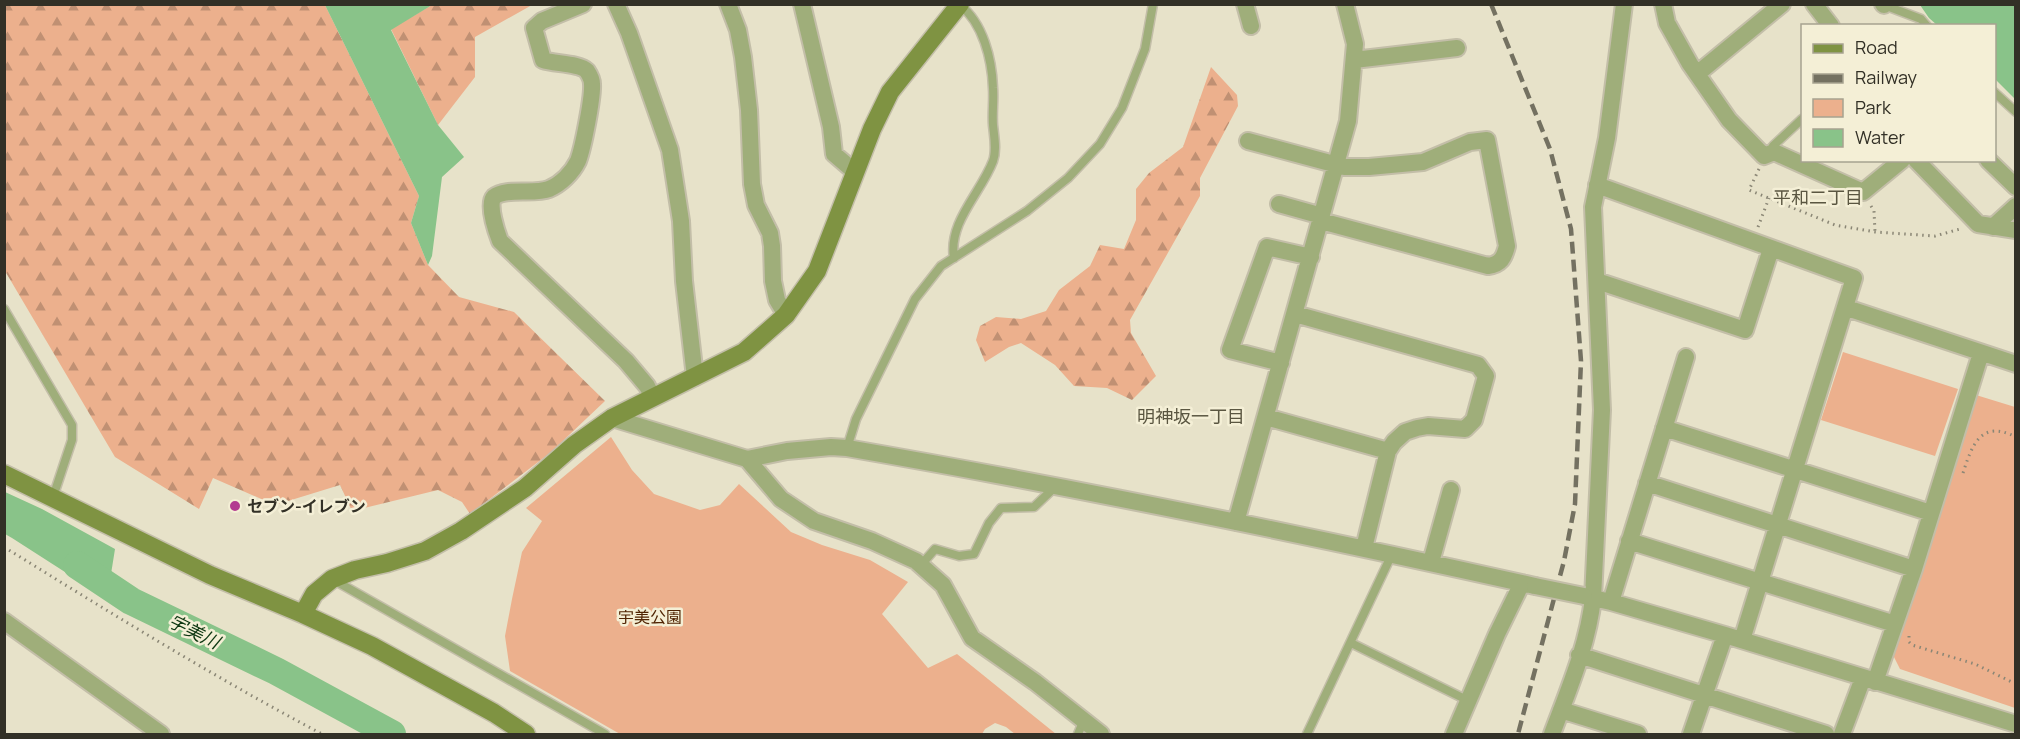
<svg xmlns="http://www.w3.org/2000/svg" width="2020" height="739" font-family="Manrope,'Noto Sans JP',sans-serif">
<defs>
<pattern id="forest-firs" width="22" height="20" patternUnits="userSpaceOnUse" patternTransform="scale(1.5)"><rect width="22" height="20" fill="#ecb08d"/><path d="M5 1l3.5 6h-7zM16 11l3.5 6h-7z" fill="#c09073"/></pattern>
</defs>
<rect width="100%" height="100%" fill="#e7e2c9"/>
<path fill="url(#forest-firs)" d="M484,4L492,6L494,5H532L475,37V77L438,125L391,29L432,5Z
M4,5H325L419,196L411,223L428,265L459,297L514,312L605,401L550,453L470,514L462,502L438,490L352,511L340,485L275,505L213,478L199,509L115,457L5,271Z
M1211,67L1237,95L1238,106L1200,178V196L1130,320L1131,333L1156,376L1132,400L1107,388L1074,386L1055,365L1021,343L1009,347L985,362L976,340L980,326L996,317L1021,319L1046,311L1059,290L1090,266L1100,245L1124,249L1136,220V189L1149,173L1183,147Z"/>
<path fill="#ecb08d" d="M1843,352L1958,389L1935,456L1821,420Z
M1976,395L2015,407V708L1900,669L1892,653Z
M611,437L632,470L654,494L700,510L720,505L739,484L791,532L822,545L870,560L908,582L882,614L928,668L957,654L1056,734H1015L1006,727L995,723L985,729L982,734H620L510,671L505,636L512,599L522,552L542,521L526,508Z"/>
<path fill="#89c389" d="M325,5H432L391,30L438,125L464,157L442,177L432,256L428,265L411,223L419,196Z
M1920,5H2015V99L1995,79L1994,26L1937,25L1929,18Z
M5,492L42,509L115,549L107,599L12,538L5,534Z"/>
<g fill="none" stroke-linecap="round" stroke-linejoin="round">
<path stroke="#89c389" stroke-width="28" d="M77,565L131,601L276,671L392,734"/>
<g stroke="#c3bea8" stroke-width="11">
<path id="lane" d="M1884,5L1921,19L1927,26
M1994,92L2016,112
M1774,152L1773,146L1802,119
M954,258C948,222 981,193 993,161C997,150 994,136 993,125C992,113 994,100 993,88C992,59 983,23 960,5
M4,309L72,425V440L53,497
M847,448L856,419L915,299L941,266L1027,211L1068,178L1100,144L1122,108L1145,49L1153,4
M921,565L935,549L959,556L974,554L989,523L1001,508L1034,507L1055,487
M332,579L605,734
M1351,643L1469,701
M1078,734L1083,722
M1307,734L1392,554"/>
</g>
<g stroke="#c3bea8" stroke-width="20">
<path id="street" d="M583,4L542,21L534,28L543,60C554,64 579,63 587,71C589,74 592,80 592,84C593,97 583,148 578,161C572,173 561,184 549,189C534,195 506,187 494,197C487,204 497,233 500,241L626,361L647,386L652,396
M616,4L629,33L670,150L681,221L684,281L695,377
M728,4L738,30L743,57L749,110L752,184L756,205L770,233L772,246L773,281L777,300L786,315
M802,4L831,127L834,154L855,172
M1245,4L1251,26
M1663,4L1667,23L1690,64L1729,120L1764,156L1774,152L1863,192L1902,160
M1814,4L1831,26
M1883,4L1884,5
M1354,60L1457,48
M1697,74L1782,4
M1248,141L1345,167H1369L1423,162L1470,142L1487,140L1507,246C1504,258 1501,264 1488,266L1321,221
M1916,160L1978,224L2016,230
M1988,160L2016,187
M1597,185L1854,278L1742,640
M1279,204L1322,216
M1993,227L2016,206
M1597,281L1745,330L1771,249
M1847,308L2016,364
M1295,314L1478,365L1486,376L1474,420L1465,429L1428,426L1417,428L1405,432L1394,442L1388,451L1364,548
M1281,363L1230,350L1267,247L1311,257
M1266,417L1388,451
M612,418L747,459L787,451L831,447L847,448C1078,488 1306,535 1535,586
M1664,428L1931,513
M747,459L781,499L814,521L872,541L916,561L943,585L972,638L1035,682L1101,734
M1647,483L1914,569
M1236,522L1348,121L1355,44L1345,4
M1629,541L1895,624
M1431,562L1451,490
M1584,596L1611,602L1725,635L2016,724
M1611,602L1686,357
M4,621L161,734
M1579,655L1826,734
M1875,682L1914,569L1981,353
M1561,710L1638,734
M1454,734L1497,634L1522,583
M1552,734C1568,691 1588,645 1593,598L1602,410L1593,207L1607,138L1624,4
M1691,734L1725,635
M1842,734L1863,678"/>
</g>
<g stroke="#c3bea8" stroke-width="21">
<path id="secondary" d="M4,474L210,575L303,614L372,646L494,713L526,734
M303,614L314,594L332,579L355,570L387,563L425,551L461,531L525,488L574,445L612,418L744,352L786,315L817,271L872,129L890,92L960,4"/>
</g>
<path stroke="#8a8675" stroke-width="3" stroke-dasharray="1.5 4.5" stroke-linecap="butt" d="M1759,169L1749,190L1835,225L1875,232L1935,236L1960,229
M1871,206L1874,211L1875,232
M1758,227L1769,198
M1963,473C1972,445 1981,419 2016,437
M4,547C109,612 214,677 322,734
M1909,636V642L1912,645L1975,664L2016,684"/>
<use href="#lane" stroke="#9fae7a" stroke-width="8"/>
<use href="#street" stroke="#9fae7a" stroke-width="16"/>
<use href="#secondary" stroke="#7f9342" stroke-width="18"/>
<path stroke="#747161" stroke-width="4.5" stroke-dasharray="12 6" stroke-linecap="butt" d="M1491,4L1550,149L1571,229L1581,361L1575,504L1564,561L1518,734"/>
<g stroke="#c3bea8" stroke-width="20" stroke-linecap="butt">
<path id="street-bridge" d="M1535,586L1584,596"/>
</g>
<use href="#street-bridge" stroke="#9fae7a" stroke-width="16"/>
</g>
<circle fill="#b33b90" stroke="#f4efd6" stroke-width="2" cx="235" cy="506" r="6"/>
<g text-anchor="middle" stroke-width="5" stroke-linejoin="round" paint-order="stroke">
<g font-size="16" font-weight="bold" fill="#323026" stroke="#f4efd6" text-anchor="start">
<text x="247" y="512">セブン-イレブン</text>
</g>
<g font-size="16" fill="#502403" stroke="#f4efd6">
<text x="650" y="623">宇美公園</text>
</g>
<g font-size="18" fill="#5a5641" stroke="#f4efd6">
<text x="1818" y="204">平和二丁目</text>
<text x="1191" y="423">明神坂一丁目</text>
</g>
<g font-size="18" font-style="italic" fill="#0d3711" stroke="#f4efd6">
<text transform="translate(194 632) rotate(26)" y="6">宇美川</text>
</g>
</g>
<rect width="2020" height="739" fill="none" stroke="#323026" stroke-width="12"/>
<rect x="1801" y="24" width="195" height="138" fill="#f4efd6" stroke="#a6a390" stroke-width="1.5"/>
<rect x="1813" y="44" width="30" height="9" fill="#7f9342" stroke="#a6a390" stroke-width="1.5"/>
<text x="1855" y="54" font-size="18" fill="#323026">Road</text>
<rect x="1813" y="74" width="30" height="9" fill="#747161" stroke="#a6a390" stroke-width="1.5"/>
<text x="1855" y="84" font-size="18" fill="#323026">Railway</text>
<rect x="1813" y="99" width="30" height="18" fill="#ecb08d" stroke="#a6a390" stroke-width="1.5"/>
<text x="1855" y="114" font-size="18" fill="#323026">Park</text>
<rect x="1813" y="129" width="30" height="18" fill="#89c389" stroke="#a6a390" stroke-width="1.5"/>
<text x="1855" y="144" font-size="18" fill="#323026">Water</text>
</svg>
